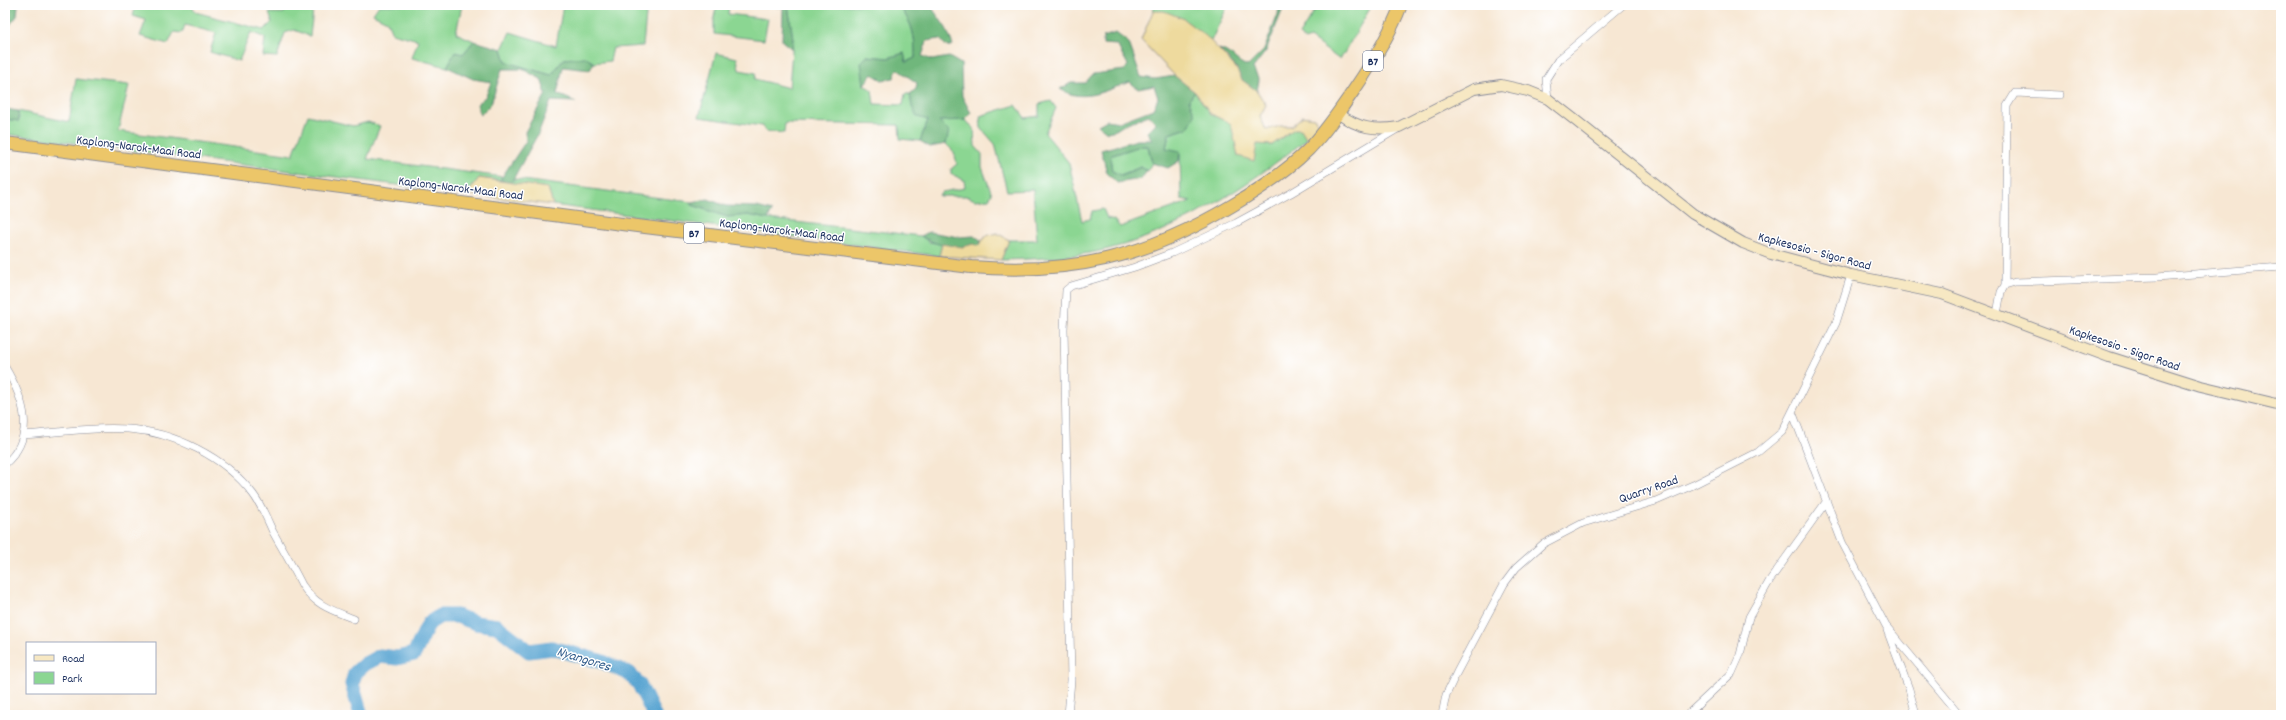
<svg xmlns="http://www.w3.org/2000/svg" width="2286" height="720" font-family="Dekko,sans-serif">
<rect width="100%" height="100%" fill="#fff"/>
<filter id="ink" filterUnits="userSpaceOnUse"><feTurbulence type="fractalNoise" baseFrequency=".025" numOctaves="2"/><feDisplacementMap in="SourceGraphic" scale="8" xChannelSelector="R" yChannelSelector="G"/><feConvolveMatrix kernelMatrix="1 2 1 2 8 2 1 2 1" color-interpolation-filters="sRGB"/></filter>
<filter id="wash" filterUnits="userSpaceOnUse"><feTurbulence type="fractalNoise" baseFrequency=".012" numOctaves="4" result="noise"/><feDisplacementMap in="SourceGraphic" scale="16" xChannelSelector="R" yChannelSelector="G"/><feGaussianBlur stdDeviation="0.9" result="paint"/><feColorMatrix in="noise" values="0 0 0 0 0 0 0 0 0 0 0 0 0 0 0 0 0 1.4 0 .05"/><feComposite in="paint" operator="in"/></filter>
<g filter="url(#wash)">
<rect width="100%" height="100%" fill="#f7e7d3"/>
<path fill="#8bd692" stroke="#538278" d="M136,5H192L195,12L264,30L272,22L269,13H284L287,5H309L313,11L310,36L294,30L285,33L277,57L263,56L265,38L251,32L239,61L210,52L216,33L185,25L182,33L174,32L168,44L140,36L146,20L133,16Z
M379,5H462L456,33L474,41L463,54L455,52L447,67L412,58L418,40L392,33L387,21L373,14Z
M563,5H647L643,46L613,48L610,61L594,63L585,57L564,59L551,75L506,62L502,49L510,32L556,46Z
M717,5H729L728,14L768,19L764,40L714,34V17Z
M788,5H898C913,24 915,34 915,58L906,62L904,53L888,58L867,56L864,85L872,90L874,104L903,105L905,94H910L912,107L928,120L920,141L900,139L899,125L785,123L784,133L765,131L762,126L699,117L716,53L737,58L739,70L756,73L755,79L789,88L793,39Z
M1155,5H1228L1211,41L1182,18L1153,11Z
M1318,5H1372L1340,60L1310,38L1305,40L1299,35Z
M76,79L129,85L118,131L293,155L308,115L353,126L368,122L380,126L367,159L503,177L500,180L479,178L467,194L5,134V119L19,121L18,111L69,122Z
M1195,92L1211,114L1231,124L1257,144L1272,145L1294,129L1301,128L1307,139C1244,188 1175,236 1095,252C1064,258 1033,259 1001,260L1009,240H1037L1033,190L1007,191L995,144L981,128L980,116L1016,105L1025,118L1039,116V104L1051,101L1056,108L1045,133L1069,163L1082,221L1090,219L1092,211L1103,209L1107,218L1114,220L1120,227L1191,201L1181,199L1180,152L1166,148L1169,134L1188,128L1189,100Z
M965,120L974,128L975,146L982,154V167L992,194L989,199L975,200L966,196H939L942,192L965,188L964,180L951,174V169L957,164L954,152L946,144L948,131L938,121Z
M1140,146H1148L1152,163L1147,171L1141,167L1120,175L1112,171L1110,156Z
M514,179L692,202V205L727,217L748,215L768,219L921,236L929,242L942,244L939,256L553,205L548,188L511,183Z"/>
<path fill="#70b77c" stroke="#46736d" d="M6,5H18L17,16L8,27L5,43Z
M767,5H788L793,39L792,49L782,41L783,8Z
M898,5H930L946,28L953,45L947,47L940,39L927,41L922,56L932,60L949,57L961,64L962,96L971,113L965,120L939,121L949,131L946,144L930,147L920,141L928,120L917,117L912,107L910,94L916,89L917,83L897,69L894,78L882,80L872,74L864,85L861,63L867,56L888,58L904,53L906,62L915,58C915,34 913,24 898,5Z
M1279,5H1286L1282,11L1266,51L1253,68L1259,80L1257,91L1242,80L1236,67L1219,49C1234,53 1235,62 1248,66L1264,50L1278,14Z
M1116,33L1129,43L1141,77L1155,79L1175,76L1195,92L1189,100L1195,115L1188,128L1169,134L1166,148L1180,151L1179,161L1168,168L1152,163L1148,146H1140L1110,156L1112,171L1121,175L1141,167L1147,171L1141,179L1117,183L1107,173L1101,150L1137,140H1152L1147,132L1156,123L1149,115L1127,123L1116,130L1107,132L1098,125L1107,120L1119,122L1153,109L1158,98L1154,86L1138,89L1130,82C1106,90 1083,104 1060,89L1071,83H1085L1093,74L1125,70L1128,65L1117,45L1103,44V37Z
M474,41L502,49L506,62L551,75L564,59L585,57L594,63L590,70L563,67L557,94L576,102L551,101L538,134L511,183L500,180L526,141L525,132L546,94L541,79L522,69H502L491,104L480,115L477,104L486,96L491,82L473,79L447,67L455,52L463,54Z
M5,109L18,111L19,121L5,119Z
M708,199L726,206L757,207L772,211L768,219L748,215L727,217L692,205V202Z
M929,232L959,237L974,236L981,240L979,246C972,243 970,246 964,247C951,249 931,243 921,236Z"/>
<path fill="#eeda9e" stroke="#84847e" d="M1153,11H1164L1182,18L1206,36L1236,68L1242,80L1257,91L1266,105L1260,116L1266,130L1280,126H1291L1303,116L1314,118L1319,124L1307,139L1301,129H1294L1272,145L1257,144L1254,161L1238,156L1231,124L1211,114L1195,92L1175,76L1141,40Z
M479,178L548,188L553,205L467,194Z
M997,233L1009,240L1001,260L939,256L942,244L963,247L973,244L979,246C983,236 988,235 997,233Z"/>
<g fill="none" stroke-linecap="round" stroke-linejoin="round">
<path stroke="#5aa5d2" stroke-width="15" d="M361,715L352,684L355,673L365,664L380,656L397,658L414,654L429,623L440,616H457L476,623L497,626L529,651L552,648L603,662L628,673L639,684L654,715"/>
</g>
</g>
<g filter="url(#ink)">
<g fill="none" stroke-linecap="round" stroke-linejoin="round">
<g stroke="#898b98" stroke-width="8">
<path id="minor" d="M1548,99L1546,79L1558,60L1623,5
M2005,285L2015,282L2157,277L2281,267
M1997,314L2001,292L2005,285L2007,106L2015,93L2060,95
M5,367C24,399 37,436 5,464
M1793,414L1842,542L1886,626L1960,715
M25,435C58,432 94,427 128,429C174,432 225,457 253,494C262,506 267,519 273,532C283,550 293,567 302,585C316,606 332,610 354,619
M1887,630L1909,689L1916,715
M1068,715L1071,680L1064,329L1066,290L1071,286L1135,267L1172,253L1236,223L1291,193L1399,128
M1442,715L1446,695L1457,672L1504,584L1516,568L1543,544L1583,523L1656,501L1693,485L1758,452L1782,432L1836,323L1851,275
M1687,715L1732,673L1740,655L1749,617L1770,580L1826,502"/>
</g>
<g stroke="#898b98" stroke-width="12">
<path id="secondary" d="M1339,114C1358,128 1375,131 1399,127L1474,89L1501,85L1528,91L1548,99L1575,120L1693,214L1743,243L1771,254L1851,275L1942,294L2109,357L2201,386L2281,405"/>
</g>
<g stroke="#898b98" stroke-width="14">
<path id="trunk" d="M5,143L637,226L971,267C1072,275 1147,257 1233,205C1260,189 1287,171 1309,149C1327,130 1341,109 1356,87C1373,62 1390,34 1401,5"/>
</g>
<use href="#minor" stroke="#fff" stroke-width="7"/>
<use href="#secondary" stroke="#f7e8c3" stroke-width="10"/>
<use href="#trunk" stroke="#ecc669" stroke-width="12"/>
</g>
</g>
<g text-anchor="middle" stroke-width="3" stroke-linejoin="round" paint-order="stroke">
<g fill="#fff" stroke="#5f6d8e" stroke-width="1">
<rect x="1363" y="51" width="20" height="20" rx="3"/>
<rect x="684" y="223" width="20" height="20" rx="3"/>
</g>
<g font-size="12" font-weight="bold" fill="#1b2f5e">
<text x="1373" y="65">B7</text>
<text x="694" y="237">B7</text>
</g>
<g font-size="13" fill="#1b2f5e" stroke="#fff">
<text transform="translate(139 146) rotate(7)" y="5">Kaplong-Narok-Maai Road</text>
<text transform="translate(461 187) rotate(7)" y="5">Kaplong-Narok-Maai Road</text>
<text transform="translate(782 229) rotate(7)" y="5">Kaplong-Narok-Maai Road</text>
<text transform="translate(1815 250) rotate(15)" y="5">Kapkesosio - Sigor Road</text>
<text transform="translate(2125 347) rotate(19)" y="5">Kapkesosio - Sigor Road</text>
<text transform="translate(1648 488) rotate(-19)" y="5">Quarry Road</text>
</g>
<g font-size="14" font-style="italic" fill="#345e8c" stroke="#fff">
<text transform="translate(584 658) rotate(17)" y="5">Nyangores</text>
</g>
</g>
<rect width="2286" height="720" fill="none" stroke="#fff" stroke-width="20"/>
<rect x="26" y="642" width="130" height="52" fill="#ffffff" stroke="#a4acbf"/>
<rect x="34" y="655" width="20" height="6" fill="#f7e8c3" stroke="#a4acbf"/>
<text x="62" y="662" font-size="12" fill="#1b2f5e">Road</text>
<rect x="34" y="672" width="20" height="12" fill="#8bd692" stroke="#a4acbf"/>
<text x="62" y="682" font-size="12" fill="#1b2f5e">Park</text>
</svg>
